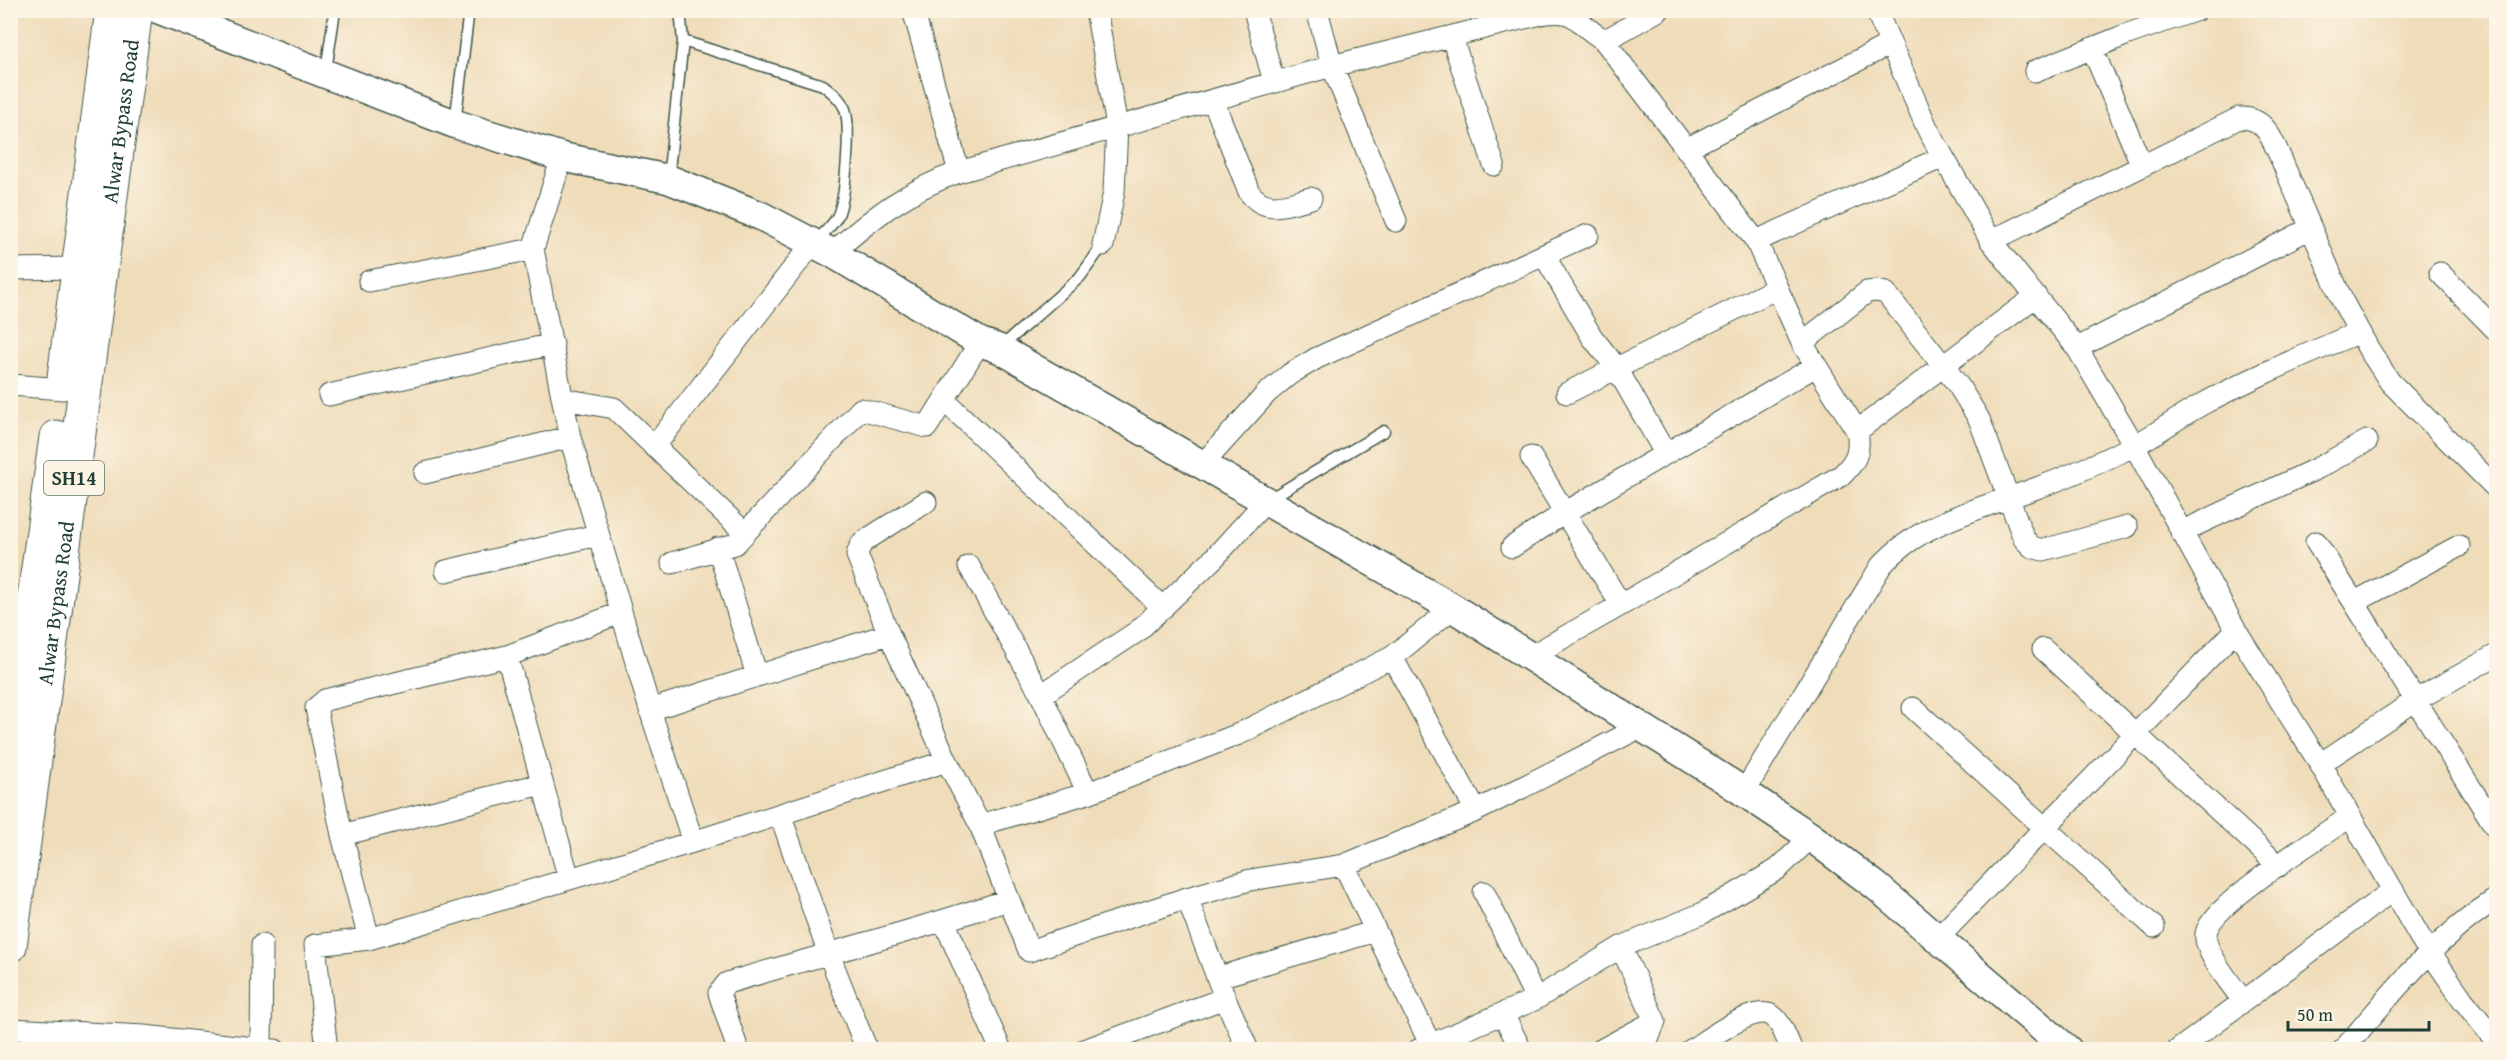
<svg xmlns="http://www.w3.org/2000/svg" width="2507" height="1060" font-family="'Gentium Book Plus',serif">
<rect width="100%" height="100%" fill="#fcf5e5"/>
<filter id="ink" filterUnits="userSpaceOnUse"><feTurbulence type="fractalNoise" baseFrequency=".0167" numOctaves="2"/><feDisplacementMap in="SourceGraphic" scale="12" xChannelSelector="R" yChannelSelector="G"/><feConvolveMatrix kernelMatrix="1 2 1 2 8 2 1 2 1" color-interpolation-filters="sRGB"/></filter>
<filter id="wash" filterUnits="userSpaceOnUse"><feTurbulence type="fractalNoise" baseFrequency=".008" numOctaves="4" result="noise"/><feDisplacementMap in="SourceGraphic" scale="24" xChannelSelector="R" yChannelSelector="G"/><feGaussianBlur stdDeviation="1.35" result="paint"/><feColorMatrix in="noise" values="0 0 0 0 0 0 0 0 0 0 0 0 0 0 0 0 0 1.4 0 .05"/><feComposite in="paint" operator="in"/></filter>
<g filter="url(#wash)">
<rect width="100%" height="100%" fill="#efdcb9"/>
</g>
<g filter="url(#ink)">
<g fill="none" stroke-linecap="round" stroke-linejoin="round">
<g stroke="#3e5548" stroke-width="13">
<path id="lane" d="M683,41L823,85C832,92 841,99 845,109C851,127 846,200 837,217C832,226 823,234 816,241
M326,71L335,10
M455,123L469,10
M668,179L683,41L680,10
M1000,348L1080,277L1103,245
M1269,499L1384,431"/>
</g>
<g stroke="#3e5548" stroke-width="23">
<path id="street" d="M913,10L959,172
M1096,10L1117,126L1114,192L1103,245
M1254,10L1274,82
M1317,10L1332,66L1396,221
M1876,10L1928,130L1991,241L2077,348L2134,445L2236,630L2320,764L2421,939L2463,1000L2496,1041
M1452,38L1494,165
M2092,48L2142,166
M2035,71L2128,34L2197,10
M1213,100L1249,192C1266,215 1287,204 1311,198
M1686,149L1890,44
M562,157L533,249L570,437L650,710L693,842
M1756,241L1943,157
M1991,241L2239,118C2262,117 2269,132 2278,152L2343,302L2368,348L2390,382L2496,488
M832,253C875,216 904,192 959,172L1332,66L1541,14C1580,7 1575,24 1603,39L1611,37L1659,10
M1544,255L1592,337L1616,367L1665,453
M10,269L79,268
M2440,273L2496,330
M369,281L533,249
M1802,343L1867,292L1876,291L1886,293L1958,385L1979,419L2024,539L2032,547L2043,550L2127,527
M2077,348L2311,228
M10,385L63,389
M1567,393L1777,288
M329,395L553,344
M563,399L614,408L744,532
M944,400L1163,608
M1857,431L2036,296
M654,447L813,243
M1531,457L1621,605
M1202,465L1267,393L1290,374L1317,358L1588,235
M425,473L570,437
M926,502L866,540L860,546L857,555L889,634L947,761L980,825L1029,951L1187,898L1250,880L1344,865L1476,811L1641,727
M2181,532L2318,468L2367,441
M2316,542L2496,828
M1512,547L1566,512L1816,366
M718,548L757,676
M672,563L735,544L861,409L927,427L980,342
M969,566L1041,695L1088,793
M446,571L597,535
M2355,602L2459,546
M2043,649L2279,866
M1531,656L1621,605L1842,475C1856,461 1861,451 1857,431L1802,343L1756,241L1603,39
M1392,657L1476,811
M1041,695L1138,631L1215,557L1266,501
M1913,708L2154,927
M650,710L889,634
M2320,764L2416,700L2496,655
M1744,792L1881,566C1920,522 1980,509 2034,489C2068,477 2103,461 2135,445C2158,433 2179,417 2201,405C2252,377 2306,355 2359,332
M780,814L828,952L867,1050
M980,825L1088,793L1239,734L1392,657L1453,608
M342,835L541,784
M1344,865L1433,1050
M569,879L507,656L620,613
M1484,892L1536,999
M1187,898L1225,998L1248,1050
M944,921L1001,1050
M1939,937L2236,630
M369,939L342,835L316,708L325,700L507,656
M1219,977L1376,931
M2243,1001C2233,986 2203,952 2206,934C2209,906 2324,834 2350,817
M1503,1014L1521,1050
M10,1029L144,1036L275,1050
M261,1048L262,945
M327,1050L315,945L369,939L693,842L947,761
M738,1050L719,993L727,983C821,955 915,931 1008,900
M1084,1050L1225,998
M1418,1050L1536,999L1621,947L1703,913L1778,869L1811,837
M1601,1050L1655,1021L1621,947
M1644,1050L1655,1021
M1691,1050C1707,1040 1757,1002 1774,1017C1782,1024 1787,1040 1792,1050
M2178,1050L2393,890
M2343,1050C2390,995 2435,938 2496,899"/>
</g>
<g stroke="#3e5548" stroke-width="31">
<path id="secondary" d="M160,10L455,124L562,157L668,179L761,216L832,253L980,342L1000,349L1453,608L1727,781L1811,837L1876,886L2068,1050"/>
</g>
<g stroke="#3e5548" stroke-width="35">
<g id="primary">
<path d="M64,377L112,10"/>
<path d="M10,771L56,437"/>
<path id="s1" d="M10,946L136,10"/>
</g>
</g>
<use href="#lane" stroke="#fff" stroke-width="10"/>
<use href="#street" stroke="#fff" stroke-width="21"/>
<use href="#secondary" stroke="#fff" stroke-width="28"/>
<use href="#primary" stroke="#fff" stroke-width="33"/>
</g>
</g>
<g text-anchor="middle" stroke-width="4.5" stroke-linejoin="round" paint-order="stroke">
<rect fill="#fcf5e5" stroke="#617469" stroke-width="1.5" x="44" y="461" width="60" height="34" rx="4.5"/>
<g font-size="20" font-weight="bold" fill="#1f3d34">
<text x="74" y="485">SH14</text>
</g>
<g font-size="21" fill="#1f3d34" stroke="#fcf5e5">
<text dy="7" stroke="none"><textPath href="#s1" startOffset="832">Alwar Bypass Road</textPath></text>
<text dy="7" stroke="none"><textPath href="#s1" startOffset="346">Alwar Bypass Road</textPath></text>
</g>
</g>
<rect width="2507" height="1060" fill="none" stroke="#fcf5e5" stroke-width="36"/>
<path d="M2288 1021v9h141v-9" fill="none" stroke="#1f3d34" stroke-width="3"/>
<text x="2297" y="1021" font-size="18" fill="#1f3d34" stroke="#fcf5e5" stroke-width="4.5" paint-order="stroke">50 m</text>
</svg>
